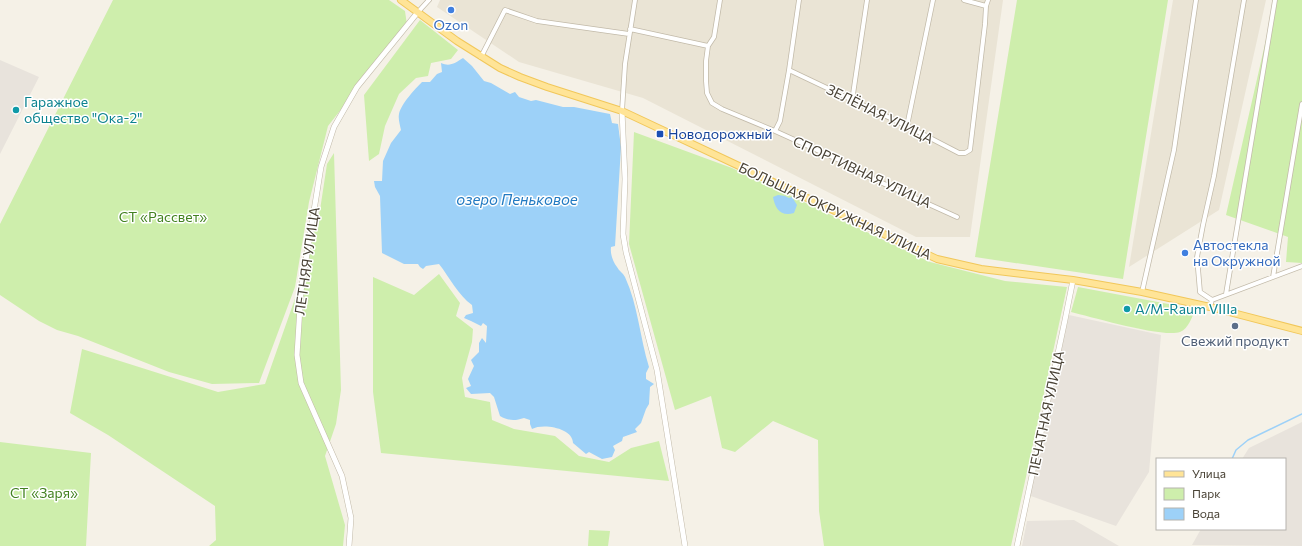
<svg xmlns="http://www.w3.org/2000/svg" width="1302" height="546" font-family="Commissioner,sans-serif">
<rect width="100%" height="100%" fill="#f5f1e7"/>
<path fill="#eae4d5" d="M440,0H1003L970,237H916L643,98L519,62L437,7Z
M1173,0H1266L1219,210L1129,267Z"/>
<path fill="#e8e3dc" d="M0,60L39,77L0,154Z
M1069,315L1161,335L1149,472L1116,526L1028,495Z
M1302,422V546L1192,545L1201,529H1285V459H1242L1249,448Z
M1074,520L1119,546H1022L1027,521Z"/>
<path fill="#ceeeac" d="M113,0H389L405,11L407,25L328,126L309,202L295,287L259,383L212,384L169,372L78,336L57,330L39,321L0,295V224Z
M1017,0H1168L1123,279L975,257Z
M1275,0H1302V263L1286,262L1288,237L1226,215Z
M420,20L458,50L451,59L431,63L428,76L416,78L399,94L385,126L379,154L369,161L364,95Z
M634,132L732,168L930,262L1005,281L1067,287L1011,546H824L819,511L818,440L773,421L735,452L722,448L711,396L675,410L629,244Z
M334,153L341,390L336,424L325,456L345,525L343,546H209L216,540L215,506L108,435L70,413L82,349L218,392L265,384L297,293L320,210L327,164Z
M439,274L460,303L456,316L473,329L472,342L462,378L465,397L490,402L492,420L514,429L555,436L579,456L609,462L631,448L659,441L669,481L381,453L373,392V277L414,295Z
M1078,287L1195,309C1193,316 1188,329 1180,332C1163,338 1092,317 1071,312Z
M0,442L91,453L86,546H0Z
M589,530L610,531L608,546H588Z"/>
<path fill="#9dd1f8" d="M463,58L472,66L484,81L491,83L510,94L515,92L519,97L531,101L536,100L563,107H574L610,114L612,123L618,124L621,147L615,246L611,247C610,254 613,262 617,267C619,271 623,273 625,277C638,305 640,338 649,367L646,373V379L654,384L650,387L649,404L646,409L641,423L635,429L637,432L623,437L622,441L613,446L615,450L612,457L602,459L589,452L586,454L573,443C573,428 543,423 532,429L530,424V420L524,418C515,421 509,421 500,416L494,397L490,393L471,394L466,388L471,386L468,379L474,366L471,360L479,352V343L482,338L486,343L487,326L483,323L481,326L471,321L464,318L466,315L473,313L472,305C458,295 450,278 439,264L426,266L423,269L420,267L418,264H404L382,253L380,196L375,187L374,181H382L383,161L391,143L401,130C400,125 398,119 399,114C401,104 415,89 422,82H430L437,74L442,72L441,63C450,67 455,63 463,58Z
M778,195L785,196L789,198L792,197L797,205L794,213C781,217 775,209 773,197Z"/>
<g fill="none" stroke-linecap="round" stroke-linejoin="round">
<path stroke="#9dd1f8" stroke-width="1.5" d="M1232,459L1236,450L1248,440L1302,414"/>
<g stroke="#c2baa9" stroke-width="5.5">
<path id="minor" d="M720,0L714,37L708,46L706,61V81L707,93L712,103L722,109L775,131L839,160L869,177L957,217
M964,0L986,6L988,0
M418,12L429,0
M630,29L708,46
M481,57L505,10L537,21L629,34
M789,70L907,126L959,153H965L970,150L985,24L986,6
M852,101L867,0
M622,111L625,64L635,0
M907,126L933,0
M775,131L780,121L789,70L799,0
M1273,277L1302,104
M1142,292L1174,150L1196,0
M1226,294L1275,0
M1212,300L1200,292L1197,257L1203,225L1214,176L1244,0
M1210,307L1212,300L1302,266"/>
</g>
<g stroke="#c2baa9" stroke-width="6">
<path id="tertiary" d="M622,111L625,179L623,234L626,252L657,370L685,546
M349,546L351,518L342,476L301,383L297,355L301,291L321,167L334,127L357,87L418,12
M1017,546L1065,320L1073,280"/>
</g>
<g stroke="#f1c75a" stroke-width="8">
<path id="primary" d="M401,0L457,41L500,68L520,77L547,87L622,111L937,259L981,269L1073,280L1142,292L1210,307L1302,331"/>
</g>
<use href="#minor" stroke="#fff" stroke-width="4"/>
<use href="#tertiary" stroke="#fff" stroke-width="5"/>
<use href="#primary" stroke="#ffe497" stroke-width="6"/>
</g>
<g fill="#3f7fe0" stroke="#fff" stroke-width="1.5">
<circle cx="451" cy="10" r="4"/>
<circle cx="1185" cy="253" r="4"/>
</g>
<g fill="#0f9aa8" stroke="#fff" stroke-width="1.5">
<circle cx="16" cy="110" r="4"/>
<circle cx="1127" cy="309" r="4"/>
</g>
<rect fill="#1a4fb4" stroke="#fff" stroke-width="1.5" x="656" y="130" width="8" height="8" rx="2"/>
<circle fill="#5c6f8a" stroke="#fff" stroke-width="1.5" cx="1235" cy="326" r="4"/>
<g text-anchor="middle" stroke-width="3" stroke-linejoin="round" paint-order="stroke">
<g font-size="14" fill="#366cbe" stroke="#fff">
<text x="451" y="30">Ozon</text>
<text x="1193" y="250" text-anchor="start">Автостекла<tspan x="1193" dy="16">на Окружной</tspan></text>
</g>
<g font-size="14" fill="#0d838f" stroke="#fff" text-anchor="start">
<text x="24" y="107">Гаражное<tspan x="24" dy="16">общество "Ока-2"</tspan></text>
<text x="1135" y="314">A/M-Raum VIIIa</text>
</g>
<g font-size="14" fill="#494235" stroke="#fff">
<text transform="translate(880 114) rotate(26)" y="5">ЗЕЛЁНАЯ УЛИЦА</text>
<text transform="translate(862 172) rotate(25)" y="5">СПОРТИВНАЯ УЛИЦА</text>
<text transform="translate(835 211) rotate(25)" y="5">БОЛЬШАЯ ОКРУЖНАЯ УЛИЦА</text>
<text transform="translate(307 261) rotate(-82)" y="5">ЛЕТНЯЯ УЛИЦА</text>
<text transform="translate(1046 413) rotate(-78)" y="5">ПЕЧАТНАЯ УЛИЦА</text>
</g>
<g font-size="14" fill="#164399" stroke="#fff" text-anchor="start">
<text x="668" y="139">Новодорожный</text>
</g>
<g font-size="14" fill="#438221" stroke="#fff">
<text x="163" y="222">СТ «Рассвет»</text>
<text x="44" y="498">СТ «Заря»</text>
</g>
<g font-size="14" fill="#4e5e75" stroke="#fff">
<text x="1235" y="346">Свежий продукт</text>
</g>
<g font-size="15" font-style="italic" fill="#227ac2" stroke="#fff">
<text x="517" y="205">озеро Пеньковое</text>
</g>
</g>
<rect x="1156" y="458" width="130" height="72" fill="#ffffff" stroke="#b6b3ae"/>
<rect x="1164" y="471" width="20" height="6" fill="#ffe497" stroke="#b6b3ae"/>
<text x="1192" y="478" font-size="12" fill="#494235">Улица</text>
<rect x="1164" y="488" width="20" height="12" fill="#ceeeac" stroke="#b6b3ae"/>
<text x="1192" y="498" font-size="12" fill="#494235">Парк</text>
<rect x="1164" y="508" width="20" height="12" fill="#9dd1f8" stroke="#b6b3ae"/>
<text x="1192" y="518" font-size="12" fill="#494235">Вода</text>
</svg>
